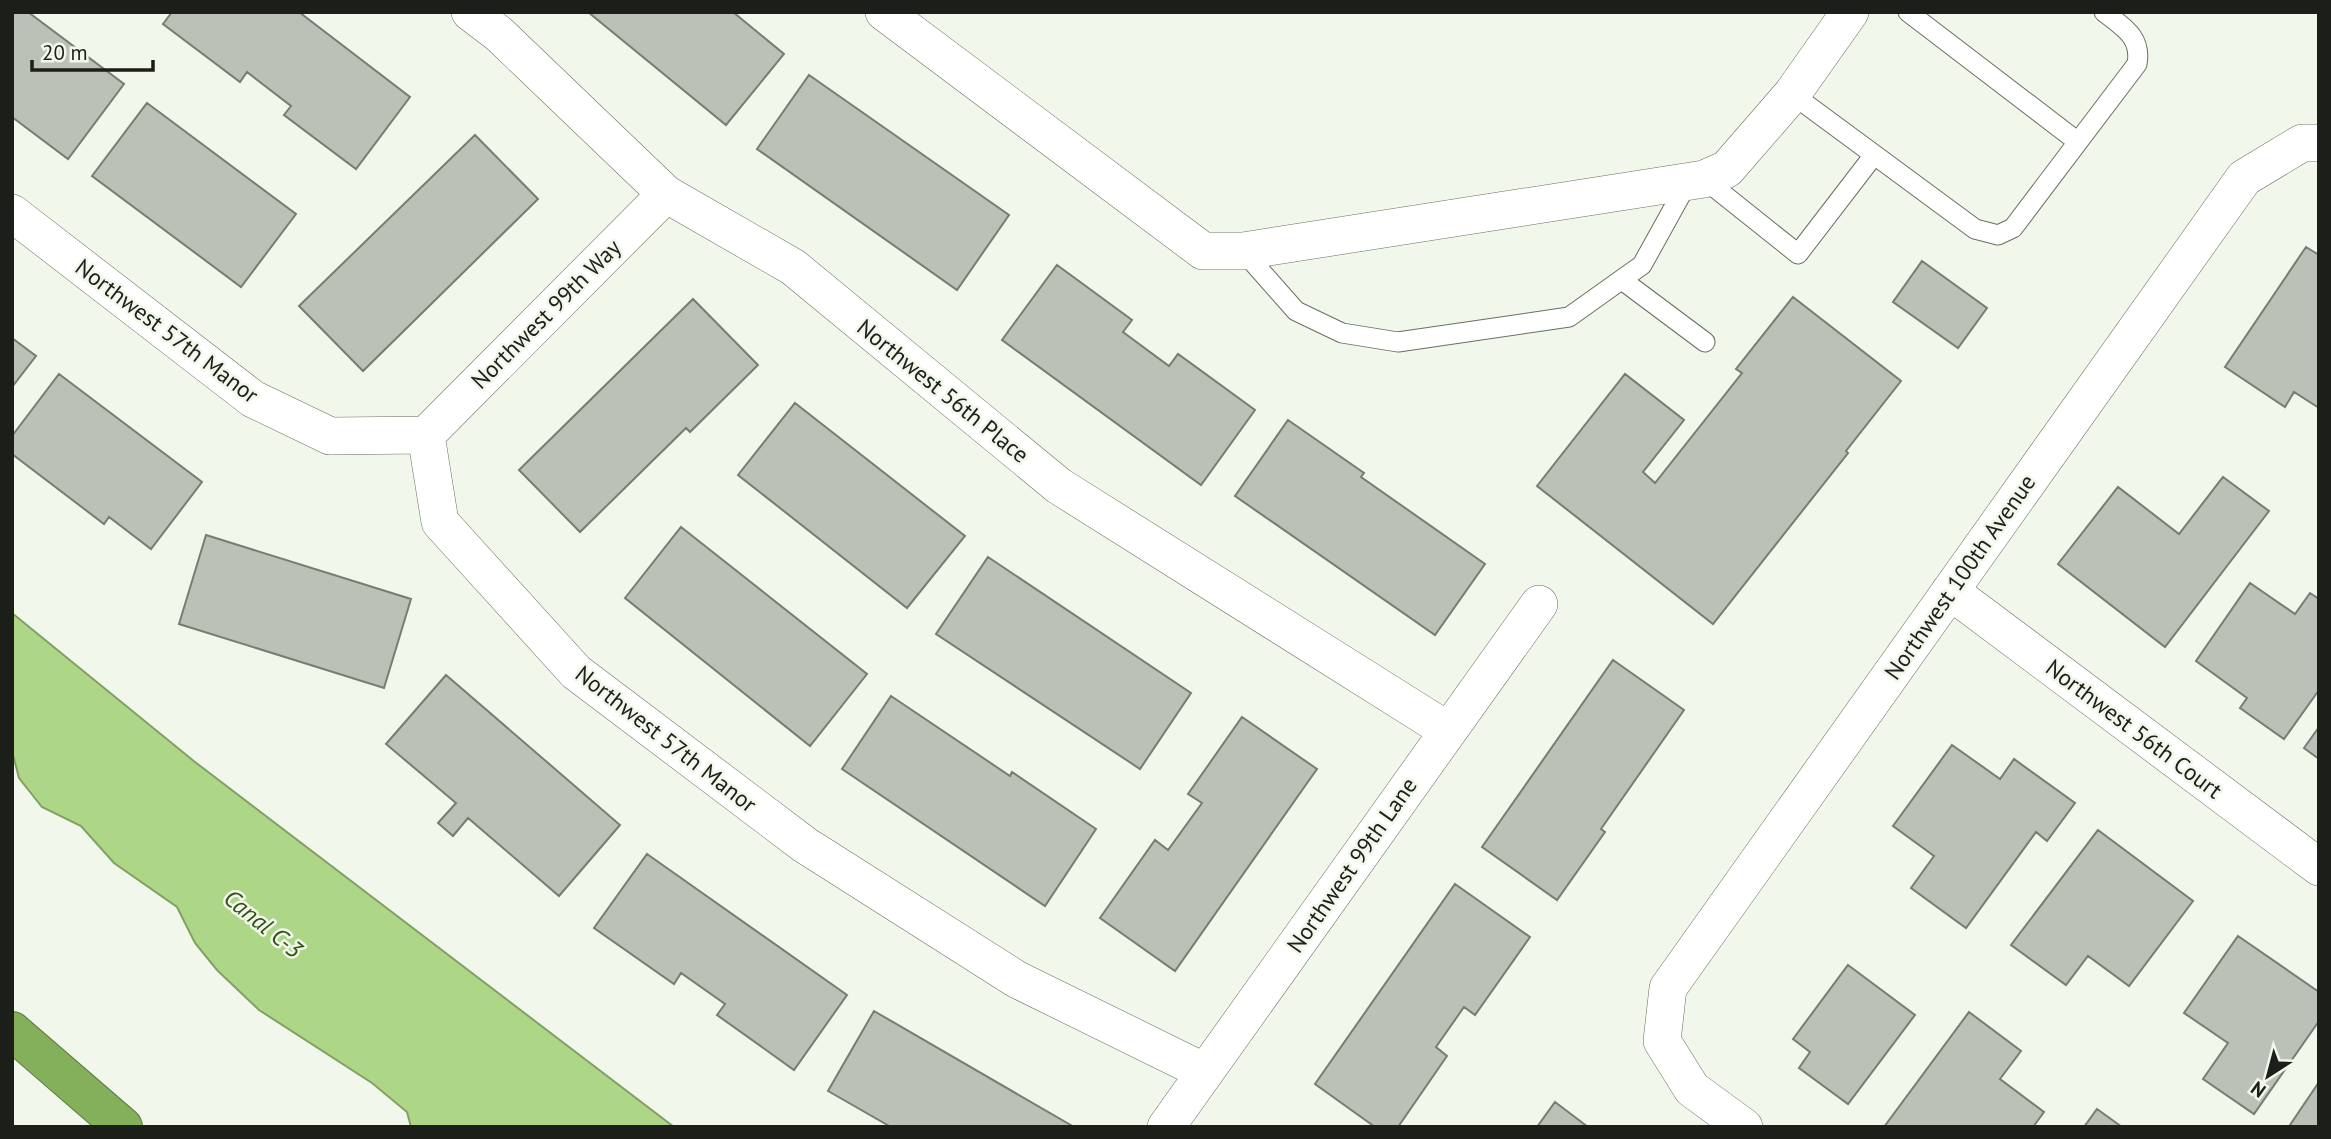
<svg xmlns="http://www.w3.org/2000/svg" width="2331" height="1139" font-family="'PT Sans',sans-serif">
<rect width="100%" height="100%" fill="#f1f7eb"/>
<path fill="#add786" stroke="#82a066" stroke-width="2" d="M12,613L195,762L674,1127H411L407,1112L372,1083L259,1010L217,970L195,943L177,907L114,863L81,826L42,807L19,778L12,751Z"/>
<path fill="#bbc1b6" stroke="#777d72" stroke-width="2" d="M12,12H28L124,84L68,159L12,117Z
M172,12H299L410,97L356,169L284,115L291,106L247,72L240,82L163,24Z
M588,12H733L784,54L726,125Z
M809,75L1009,215L957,290L757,149Z
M147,103L296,214L241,287L92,176Z
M475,135L538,199L363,371L299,306Z
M2306,247L2319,255V408L2294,392L2285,407L2225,367Z
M1922,261L1987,308L1958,348L1893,302Z
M1057,265L1132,320L1123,332L1169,366L1178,354L1255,410L1201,485L1002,340Z
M1793,297L1901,381L1846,451L1848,453L1713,624L1537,486L1625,374L1684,420L1643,472L1655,483L1742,373L1736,369Z
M693,299L758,365L690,432L686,428L580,532L519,470Z
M12,338L36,356L12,387Z
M59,374L202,482L151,549L109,517L104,524L12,454V436Z
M795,403L965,536L907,608L738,475Z
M1288,420L1364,473L1361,477L1485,564L1435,635L1235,496Z
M2223,477L2269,511L2165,647L2058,564L2118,487L2179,534Z
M681,527L867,674L810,746L625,598Z
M206,535L411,599L384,688L179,624Z
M988,557L1191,693L1140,769L936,634Z
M2250,583L2295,614L2310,593L2319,599V690L2284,739L2240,708L2247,698L2196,661Z
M1613,660L1684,710L1601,829L1605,832L1557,900L1482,847Z
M446,675L620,825L559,896L468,818L453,836L438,823L456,803L386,744Z
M891,696L1010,776L1012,772L1096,829L1045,906L842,769Z
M1242,717L1317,769L1175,971L1100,918L1155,840L1168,850L1202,803L1188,794Z
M2319,727V759L2304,748Z
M1952,745L2000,779L2014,759L2075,803L2047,841L2036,832L1966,928L1911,888L1934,856L1893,826Z
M2098,830L2193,901L2129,986L2088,956L2066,985L2011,945Z
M647,854L847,995L794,1070L717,1015L725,1004L681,973L674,984L594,928Z
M1455,884L1530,937L1475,1015L1464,1007L1436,1047L1447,1056L1398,1127H1375L1315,1084Z
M2238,936L2319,992V1021L2254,1114L2203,1079L2228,1043L2184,1013Z
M1848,965L1915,1015L1848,1104L1799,1068L1810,1052L1793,1039Z
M874,1011L1074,1127H891L828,1091Z
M1969,1012L2021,1051L2000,1079L2044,1112L2033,1127H1884Z
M2319,1082V1127H2293L2290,1125Z
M1555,1102L1588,1127H1537Z
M2097,1109L2122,1127H2084Z"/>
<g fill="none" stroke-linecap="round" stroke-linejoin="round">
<g stroke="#696f64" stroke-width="21">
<path id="lane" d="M1908,12L2078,142
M1792,94L1975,229L1998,235L2013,228L2137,64C2142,37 2123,27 2104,12
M1704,179L1798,254L1874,155
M1243,251L1296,311L1342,333L1398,342L1569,317L1642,265L1688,182
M1622,280L1705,342"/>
</g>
<g stroke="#696f64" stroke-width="38">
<path id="street" d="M470,12L499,34L666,194L793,267L1059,486L1447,730
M884,12L1203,251H1243L1704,179L1727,169L1792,94L1850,12
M12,213L253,399L330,436L426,435L440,522L576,672L805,845L1016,979L1205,1072
M426,435L666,194
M1950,591L2319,867
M1166,1127L1539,604
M1744,1127L1692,1089L1662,1041L1668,988L2244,178L2302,143H2319"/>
</g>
<g stroke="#607c44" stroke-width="40">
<path id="highway" d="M12,1031L123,1127"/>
</g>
<use href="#lane" stroke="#fff" stroke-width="19"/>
<use href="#street" stroke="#fff" stroke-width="37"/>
<use href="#highway" stroke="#84af5b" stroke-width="38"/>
</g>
<g text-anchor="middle" stroke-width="5" stroke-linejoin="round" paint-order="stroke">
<g font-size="23" fill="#1c1e1a" stroke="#f1f7eb">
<text transform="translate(546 314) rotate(-45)" y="8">Northwest 99th Way</text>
<text transform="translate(167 331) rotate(37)" y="8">Northwest 57th Manor</text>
<text transform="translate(943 391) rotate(39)" y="8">Northwest 56th Place</text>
<text transform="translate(1960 577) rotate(-55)" y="8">Northwest 100th Avenue</text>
<text transform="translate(2134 729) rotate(37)" y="8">Northwest 56th Court</text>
<text transform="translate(666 739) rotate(38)" y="8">Northwest 57th Manor</text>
<text transform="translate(1352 865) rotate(-55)" y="8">Northwest 99th Lane</text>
</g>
<g font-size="24" font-style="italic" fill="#355017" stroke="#f1f7eb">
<text transform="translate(263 924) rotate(39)" y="8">Canal C-3</text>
</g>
</g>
<rect width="2331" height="1139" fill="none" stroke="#1c1e1a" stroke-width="28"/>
<g transform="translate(2268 1076) rotate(216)" stroke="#f1f7eb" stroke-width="5" paint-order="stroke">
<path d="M0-5L12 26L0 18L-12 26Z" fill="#1c1e1a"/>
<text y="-10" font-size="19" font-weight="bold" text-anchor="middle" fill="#1c1e1a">N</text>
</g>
<path d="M32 60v10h121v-10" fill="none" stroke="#1c1e1a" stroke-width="3.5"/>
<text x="42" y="60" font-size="21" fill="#1c1e1a" stroke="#f1f7eb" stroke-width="5" paint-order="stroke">20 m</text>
</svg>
